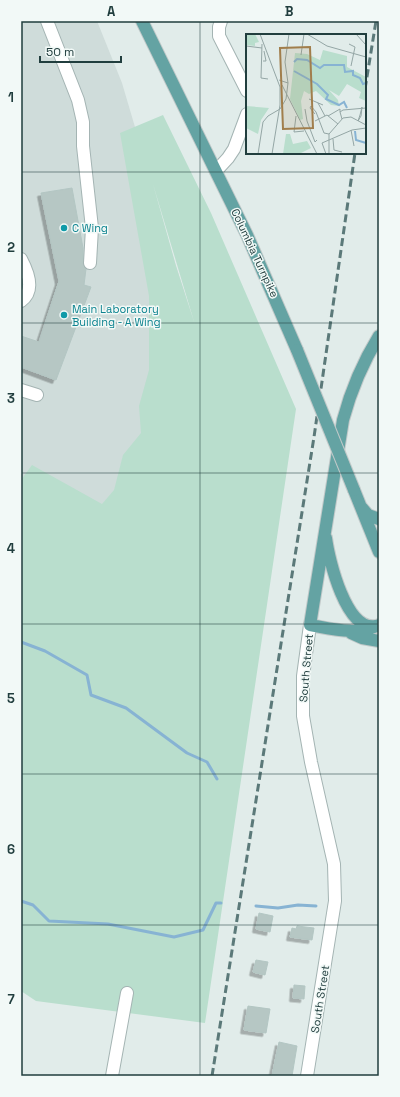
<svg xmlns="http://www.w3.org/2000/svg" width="400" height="1097" font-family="'Space Grotesk',sans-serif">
<defs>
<filter id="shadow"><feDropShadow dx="-3.5" dy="3.5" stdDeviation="0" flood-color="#0004"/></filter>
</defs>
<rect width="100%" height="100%" fill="#e1ecea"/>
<path fill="#cfdcda" d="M21,21H97L122,83L176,266L208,366L21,714Z"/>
<path fill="#b9decd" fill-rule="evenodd" d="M163,115L211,213L296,409L205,1023L36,1001L21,991V480L32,465L102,504L114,490L123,455L141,433L139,406L149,370V296L120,133ZM153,184L195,325L176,266Z"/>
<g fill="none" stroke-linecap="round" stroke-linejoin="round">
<path stroke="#87b3d3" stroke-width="3" d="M21,642L45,651L87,675L91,695L126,708L187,753L207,762L217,779
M21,901L33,905L49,921L108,924L174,937L203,930L216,903H221
M256,906L278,908L298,905L316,906"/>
</g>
<path fill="#b6c7c4" stroke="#b3c6c3" filter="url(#shadow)" d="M72,188L83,248V263L86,269L84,285L91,287L56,380L21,367V336L39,342L59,281L41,193Z
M259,913L273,916L270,932L256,929Z
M297,926L314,928L312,940L290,937L292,928L296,929Z
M256,960L268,962L265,975L253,972Z
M294,985L305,986L304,999L293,998Z
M248,1006L270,1009L266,1033L244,1030Z
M279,1042L297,1046L292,1076H272Z"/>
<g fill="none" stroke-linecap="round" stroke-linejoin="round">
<g stroke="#a4b4b3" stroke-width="14">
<path id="minor" d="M47,21L78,100L83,122V146L92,228L90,263
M221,21L219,27V36L247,91
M216,171L228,158L234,149L247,114
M21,259C28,272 35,291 21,301
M21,390L37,395
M112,1076L127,993
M307,1076L335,901L334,864L311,762L303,716V676L310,625"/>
</g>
<g stroke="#c1c9c9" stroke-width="14">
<path id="major" d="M142,21L247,235L297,350
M354,490L379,552
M362,508L368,515L379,519
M326,538C329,560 346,632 376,626
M379,625C357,636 333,629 310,625L343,420C351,390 363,362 379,336
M351,633L362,638L379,641"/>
</g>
<use href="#minor" stroke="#fff" stroke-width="12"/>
<use href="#major" stroke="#64a3a3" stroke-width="12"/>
<path stroke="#5b7979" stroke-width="3" stroke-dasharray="8 4" stroke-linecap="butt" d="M365,89L376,21
M212,1076L314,437L355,153"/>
<g stroke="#c1c9c9" stroke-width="14" stroke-linecap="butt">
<path id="major-bridge" d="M297,350L354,490"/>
</g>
<use href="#major-bridge" stroke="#64a3a3" stroke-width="12"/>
</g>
<path fill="none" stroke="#213e3e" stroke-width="1" stroke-opacity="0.55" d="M200,21V1076M21,172H379M21,323H379M21,473H379M21,624H379M21,774H379M21,925H379"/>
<g fill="#0f9aa8" stroke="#f2f9f7" stroke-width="1.5">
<circle cx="64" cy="228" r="4"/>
<circle cx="64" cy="315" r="4"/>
</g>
<g text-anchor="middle" stroke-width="3" stroke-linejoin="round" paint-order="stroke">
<g font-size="11" fill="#0d838f" stroke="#f2f9f7" text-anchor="start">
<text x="72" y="232">C Wing</text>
<text x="72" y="313">Main Laboratory<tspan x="72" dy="13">Building - A Wing</tspan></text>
</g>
<g font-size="11" fill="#213e3e" stroke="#f2f9f7">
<text transform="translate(255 253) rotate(65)" y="4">Columbia Turnpike</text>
<text transform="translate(306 668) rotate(-85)" y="4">South Street</text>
<text transform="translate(320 999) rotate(-81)" y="4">South Street</text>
</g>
</g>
<g transform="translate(246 34)">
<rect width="120" height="120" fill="#e1ecea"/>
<path d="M0,0H9L13,8L9,9V12L0,11ZM77,16L101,22V33L120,43V67L113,64L115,58L101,50L93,62L83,56L92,66L93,72L85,71L70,57L63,60L58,57L55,67L57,85L54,86L44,65L49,19L61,20L74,26ZM0,72L23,74L15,86L12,100L0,94ZM40,100H44L47,110L61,107L65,114L53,120H37Z" fill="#b9decd"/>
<path fill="none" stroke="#87b3d3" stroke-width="2" d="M48,28L51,25L61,26L74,34L78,31H98L99,38L107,37V41L114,44L117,50L120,49M48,37L71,50L82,61L80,65L93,71L98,68L101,74M109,97L110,106L120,109"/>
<path fill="none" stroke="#94a6a5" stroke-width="1" d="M14,0L34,53V71L26,120M61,0L81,12L120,23M110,0L120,11M16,10L15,44L22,45M103,10L109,13L105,32M0,12L16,14M55,21L58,0M17,27H20L18,17M42,49L39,28L43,0M36,51L71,120M63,65L77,71M72,69L79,82M116,73L115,82L112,87L114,81ZM59,75L61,87L69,108L71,106M69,80L64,74L65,72L70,78L78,99L83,100M50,82L48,98L58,97M82,82L94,75V78M96,85L94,78L97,76L120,74M69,87L81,81L92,90M105,96L108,112M87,105L88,116L96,118M12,120L17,88L22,82L34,75L40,65L42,49L33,46M80,120L76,109L106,96L120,94M83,120V100L97,84L105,83L120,91"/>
<path fill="#a17e4c" fill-opacity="0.15" stroke="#a17e4c" stroke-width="2" d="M64,13L67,94L37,95L34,14Z"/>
<rect width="120" height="120" fill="none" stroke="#213e3e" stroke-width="2"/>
</g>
<rect width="400" height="1097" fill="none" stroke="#f2f9f7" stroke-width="44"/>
<path d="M40 56v6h81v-6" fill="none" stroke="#213e3e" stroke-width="2"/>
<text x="46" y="56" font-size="12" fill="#213e3e" stroke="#f2f9f7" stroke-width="3" paint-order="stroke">50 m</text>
<rect x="22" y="22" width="356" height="1053" fill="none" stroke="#213e3e" stroke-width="1.5"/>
<g font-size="13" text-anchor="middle" font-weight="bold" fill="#213e3e">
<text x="111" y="16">A</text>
<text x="289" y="16">B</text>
<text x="11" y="102">1</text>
<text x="11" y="252">2</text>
<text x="11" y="403">3</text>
<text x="11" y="553">4</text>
<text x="11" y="703">5</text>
<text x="11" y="854">6</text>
<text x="11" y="1004">7</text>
</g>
</svg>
